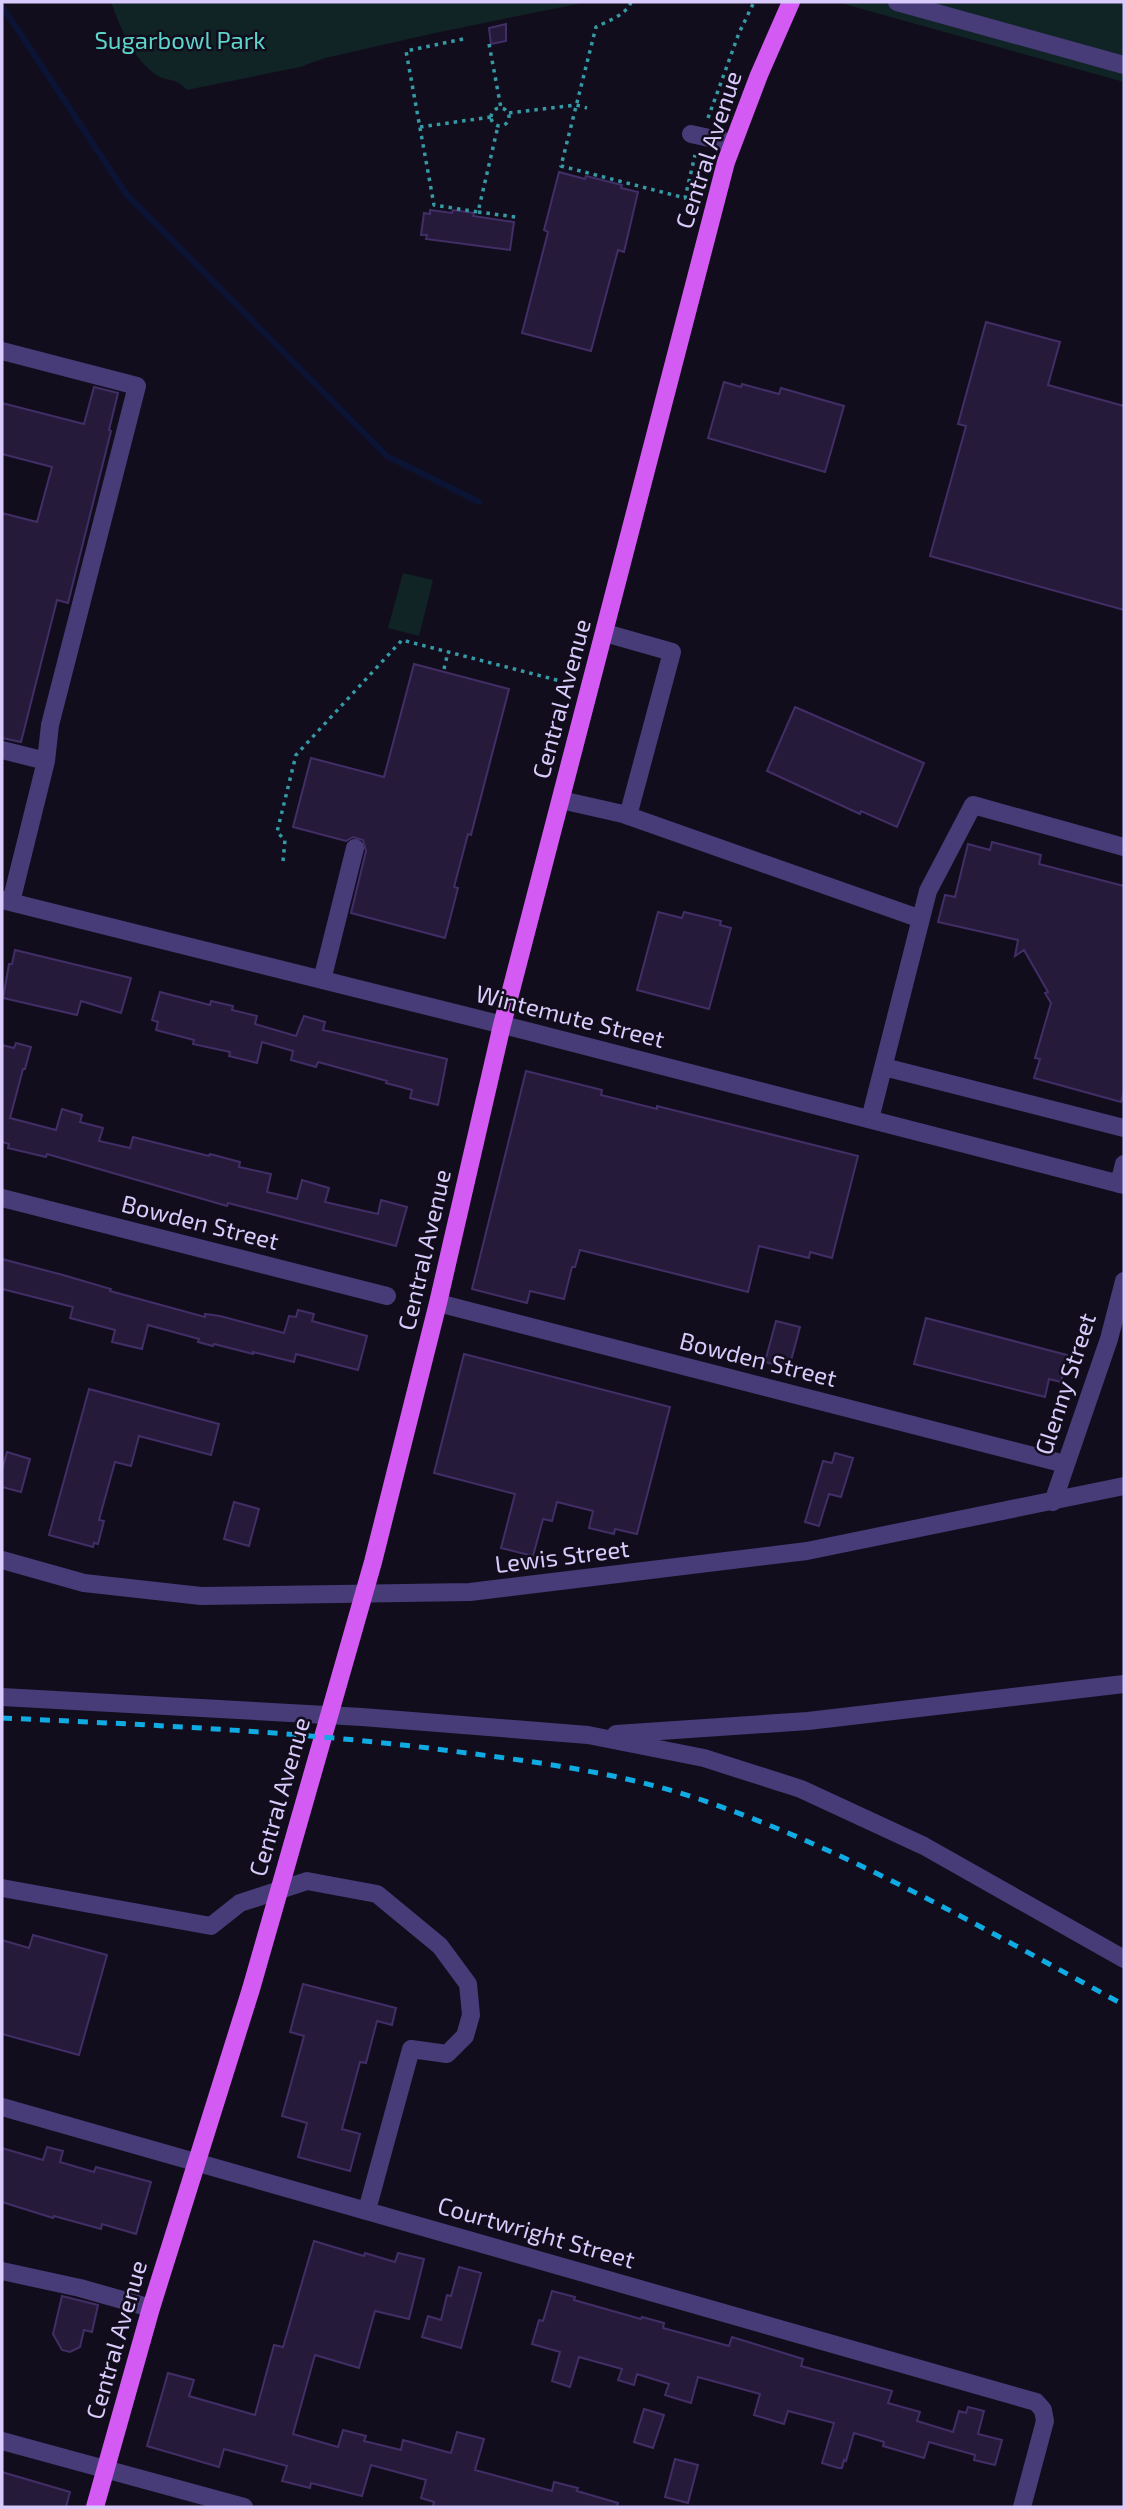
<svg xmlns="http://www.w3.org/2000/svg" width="1126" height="2509" font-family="'Exo 2',sans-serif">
<rect width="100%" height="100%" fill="#120d1c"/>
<path fill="#102325" d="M111,2H587L435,33L325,58L300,67L187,90C174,76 171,83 158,76C133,60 121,29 111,2Z
M837,2H1124V82Z
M403,573L433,580L419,636L388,628Z"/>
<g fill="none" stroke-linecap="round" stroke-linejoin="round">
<path stroke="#0c1436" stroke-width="6" d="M2,6L127,195L387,456L479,502"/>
</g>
<path fill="#261a3b" stroke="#422e66" stroke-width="2" d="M506,24V41L491,44L489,28Z
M559,172L585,179L586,176L622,185L621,188L638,192L624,252L618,250L591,351L522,333L548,232L544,230Z
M430,210L452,213L453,210L474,213L473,216L514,222L510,250L426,239L427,235H421L424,213L430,214Z
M986,322L1060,342L1048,385L1124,406V610L930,556L966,426L958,424Z
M724,382L741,387L742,384L779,394L781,388L844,406L825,472L708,438Z
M94,387L118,393L109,430L111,431L68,603L57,600L21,742L2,738V513L37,522L52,467L2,454V403L84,424Z
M414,664L509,689L471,835L468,834L454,887L458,888L445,938L351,913L366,851L363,840L353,837L346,841L293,827L311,758L384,777Z
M795,707L924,763L897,827L861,811L860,814L767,771Z
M992,842L1041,855L1039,864L1124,886V1092L1121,1102L1034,1078L1040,1059L1035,1058L1051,1003L1045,993L1048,992L1024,950L1015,956L1018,940L938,922L945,895L955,897L968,844L990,850Z
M658,912L682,918L684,912L721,921L720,925L731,928L709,1009L637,990Z
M15,950L131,978L121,1013L81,1001L77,1015L3,998L9,964H12Z
M160,992L210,1005L211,1001L233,1006L232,1010L257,1016L255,1024L296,1036L304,1016L325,1022L323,1030L447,1059L438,1105L410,1098L412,1090L386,1083L387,1081L318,1062L316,1067L291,1060L293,1051L262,1042L257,1063L229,1056L230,1052L193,1044L194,1040L156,1030L158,1022L152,1020Z
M16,1043L31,1047L25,1069H23L10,1118L56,1130L62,1109L82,1115L80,1122L103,1128L99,1141L130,1148L133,1137L209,1156L210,1154L240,1162L239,1167L271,1174L267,1192L297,1199L302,1180L329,1188L325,1202L378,1214L381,1200L407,1207L396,1246L228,1203L227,1206L47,1154L46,1157L8,1148L9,1144L2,1142V1045L14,1048Z
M526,1071L602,1090L601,1095L657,1109V1106L858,1156L832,1258L810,1252L809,1258L759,1246L748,1292L580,1250L575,1267H572L564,1299L530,1291L527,1303L472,1289Z
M2,1259L63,1275L111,1289L110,1291L205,1317V1314L220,1316L284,1333L289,1316L296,1317L298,1310L314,1314L312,1321L367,1336L358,1370L296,1354L294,1362L253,1352V1354L214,1344L213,1346L198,1342L199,1339L148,1325L142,1349L112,1342L115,1330L70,1318L73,1307L2,1289Z
M926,1318L1067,1355L1061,1382L1049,1379L1045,1397L914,1364Z
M776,1321L800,1327L789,1368L765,1362Z
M464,1354L670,1407L637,1534L615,1529L614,1534L589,1528L593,1511L557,1502L552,1521L543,1519L533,1556L501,1548L515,1494L434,1473Z
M89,1389L219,1424L211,1455L139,1436L131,1466L115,1462L99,1520L104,1521L98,1544L94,1543L93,1547L49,1535Z
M7,1452L30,1459L21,1492L2,1487V1470Z
M835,1453L853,1458L841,1497L829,1494L819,1526L805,1522L823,1461L832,1463Z
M234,1502L259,1509L249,1546L224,1539Z
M33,1935L107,1955L79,2055L2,2034V1940L29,1948Z
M303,1984L396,2008L392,2025L377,2021L366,2063L360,2062L342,2129L360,2134L350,2171L298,2157L307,2123L282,2116L304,2036L290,2032Z
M47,2147L63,2151L60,2162L94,2172L96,2167L151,2182L136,2234L102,2224L101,2229L54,2216L53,2218L2,2202V2148L43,2160Z
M314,2241L364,2256L365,2253L395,2262L398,2253L424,2259L409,2319L375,2311L359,2368L315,2355L293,2434L338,2447L343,2430L366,2436L364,2441L401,2450L403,2440L451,2453L457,2432L484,2439L475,2470L552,2491L554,2482L578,2488L577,2491L618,2503L617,2507H433L434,2502L421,2498L426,2480L371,2465L362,2496L311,2483L310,2488L282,2481L287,2466L224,2449L219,2467L147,2446L168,2373L194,2380L189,2396L255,2415L274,2345L283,2347Z
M459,2267L481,2273L461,2348L422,2337L428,2316L441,2320L447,2295L451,2296Z
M552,2291L575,2297L574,2300L641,2319L642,2317L664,2323L663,2328L729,2346L732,2337L803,2359L801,2366L892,2391L888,2403L920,2412L917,2421L953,2432L959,2411L966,2413L968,2407L984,2411L978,2434L1002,2440L995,2465L974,2460L975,2455L929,2442L924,2458L883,2446L884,2442L854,2433L846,2461L844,2460L842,2468H838L822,2463L834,2423L788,2411L784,2424L754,2415L760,2394L698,2377L691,2403L665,2395L669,2384L637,2374L634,2385L618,2380L622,2369L579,2357L570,2387L552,2381L560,2352L532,2344L539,2320L543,2321Z
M62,2296L98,2305L92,2332L84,2330L80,2347L70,2352L62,2350L53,2334Z
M644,2409L664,2415L653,2448L634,2442Z
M675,2459L698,2465L688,2503L665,2497Z
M2,2472L70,2492L66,2507H2Z"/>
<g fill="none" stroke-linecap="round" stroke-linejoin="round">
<path stroke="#359aa5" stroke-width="3.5" stroke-dasharray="3.5 5" stroke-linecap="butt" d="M631,2C626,15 608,21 596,27L561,166L685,198L695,155
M463,39L406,51L434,205L478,212L498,126
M489,44L501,108
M491 117a9 9 0 1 1 18 0a9 9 0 1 1-18 0Z
M509,113L576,105L587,108
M708,118L739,33L754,2
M420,127L491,117
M478,212L516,217
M444,669L448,652
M283,861L285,840L277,832L296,755L402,640L572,684"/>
<path stroke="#473b78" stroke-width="18" d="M897,2L1124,65
M691,134L732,143
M2,351L137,386L50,725L46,761L11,902
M605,633L672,652L628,816
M2,750L46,761
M561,800L623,814L921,919
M2,900L527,1031L1124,1185
M322,980L355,848
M884,1067L1124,1128
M870,1119L928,891L973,805L1124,847
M1119,1184L1124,1164
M2,1198L387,1296
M438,1303L1065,1464
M1053,1502L1109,1339L1124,1281
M2,1560L84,1583L201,1596L470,1592L807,1551L1124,1486
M2,1697L362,1717L588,1735L704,1758L801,1789L924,1846L1124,1959
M616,1734L808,1721L1124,1684
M2,1888L211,1926L240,1903L307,1881L377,1894L440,1946L468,1984L471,2015L465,2036L447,2054L411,2049L367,2210
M2,2107L1036,2402L1043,2410L1045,2421L1022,2507
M2,2271L80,2288L151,2308
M2,2441L244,2507"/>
<path stroke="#d35af3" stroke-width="18" d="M95,2507L151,2308L251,1989L373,1562L438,1303L502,1025L726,162L759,75L791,2"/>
<path stroke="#10abe2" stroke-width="5" stroke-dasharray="10 9" stroke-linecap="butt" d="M2,1718C157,1725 313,1732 467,1753C545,1763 624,1774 699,1799C849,1850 986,1930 1124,2005"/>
</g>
<g text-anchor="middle" stroke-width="5" stroke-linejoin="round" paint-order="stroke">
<g font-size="24" fill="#5ed5cb" stroke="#120d1c">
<text x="180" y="49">Sugarbowl Park</text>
</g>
<g font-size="24" fill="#d9cbfb" stroke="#120d1c">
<text transform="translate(709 150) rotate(-72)" y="8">Central Avenue</text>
<text transform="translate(562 699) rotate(-75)" y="8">Central Avenue</text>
<text transform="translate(570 1017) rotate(14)" y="8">Wintemute Street</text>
<text transform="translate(200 1223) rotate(14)" y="8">Bowden Street</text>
<text transform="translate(425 1250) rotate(-77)" y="8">Central Avenue</text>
<text transform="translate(758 1360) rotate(14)" y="8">Bowden Street</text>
<text transform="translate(1066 1384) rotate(-72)" y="8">Glenny Street</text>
<text transform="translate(562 1557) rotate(-7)" y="8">Lewis Street</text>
<text transform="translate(280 1797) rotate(-74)" y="8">Central Avenue</text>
<text transform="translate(536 2233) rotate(16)" y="8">Courtwright Street</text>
<text transform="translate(117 2340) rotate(-74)" y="8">Central Avenue</text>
</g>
</g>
<rect width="1126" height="2509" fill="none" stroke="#d9cbfb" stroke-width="7"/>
</svg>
